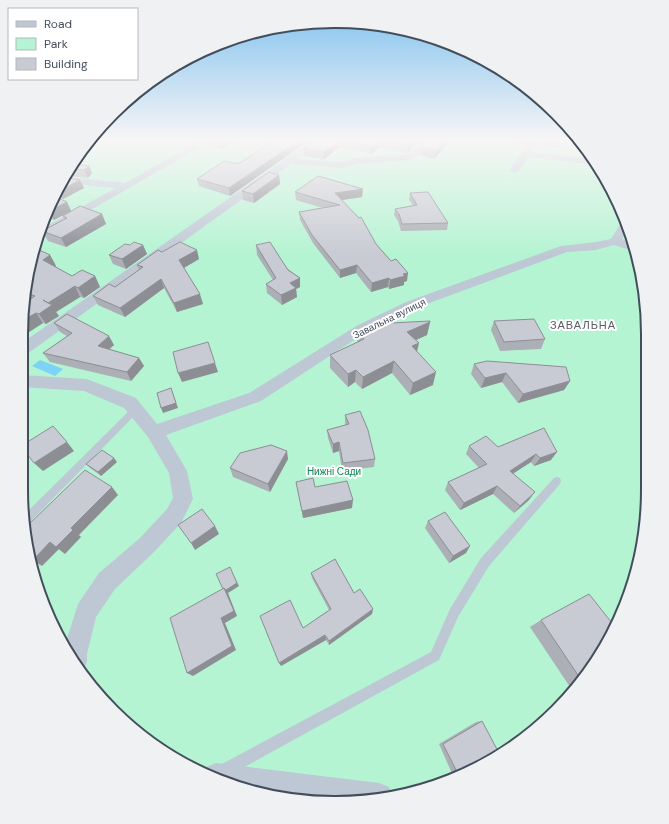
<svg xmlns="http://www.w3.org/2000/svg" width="669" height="824" font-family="'DM Sans',sans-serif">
<rect width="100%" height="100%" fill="#f0ecec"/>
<path fill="#b4f4d2" d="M92,139H579L583,143L616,196L637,254L647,314V510L637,570L616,628L583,681L541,725L473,771L415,792L334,803L253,792L178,761L113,711L63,646L32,570L21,489L22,314L45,215Z"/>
<path fill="#7cd3f6" d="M40,360L63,369L55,376L32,366Z"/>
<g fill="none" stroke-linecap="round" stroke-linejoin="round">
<path fill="#bec8d4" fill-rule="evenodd" d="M135,407L138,408L139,410L138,412L28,524L26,525L24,515L132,408Z
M557,477L560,478L561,481L560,484L489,566L458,617L439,660L230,775L225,777L220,775L218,770L220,765L431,652L450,609L481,558L554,478Z"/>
<path fill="#bec8d4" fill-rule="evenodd" d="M203,139H214L44,237L39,238L41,229L116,188L65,183L68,177L125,183Z
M314,139H324L298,159L342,162L355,158L408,154L424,139H433L415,158L409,160L356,164L342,168L291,164L27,354L22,355V343Z
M531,139H540L532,152L593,159L596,165L529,157L518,172H512L510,170Z
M625,220L628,229L622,239L634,244L637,252L614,245L596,250L567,252L416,308L368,331L261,401L166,435L187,471L193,499L181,523L154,552L115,589L96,617L87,654V662L82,671L64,648L78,604L99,573L140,538L167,509L173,498L169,473L148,437L124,408L84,391L21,387V375L86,379L92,381L136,398L157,424L249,393L358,325L406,302L561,246L596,242L611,239L622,221Z
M216,763L379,783L389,787L393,795L334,803L253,792L204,772L206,767Z"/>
</g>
<path fill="#acafb5" d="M206,139H241L222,149L207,145Z
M277,139H311L230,196L199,186L197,179L238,164Z
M317,139H422L407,153L380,147L371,154L340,147L324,159L304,156V149Z
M429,139H452L434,159L420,155L421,148Z
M513,139H530L525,145L513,142Z
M540,139H564L559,148L539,144Z
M76,164L92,173L88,178L69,176Z
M279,175L280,184L254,203L243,200L242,191Z
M68,178L84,188L63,199L56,196Z
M295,192L362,197L342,200L376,244L407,281L404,282V285L389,289L388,287L371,292L356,273L340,278L313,243L300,220L299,212L323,208L296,200Z
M410,193L448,223L447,230L401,231L398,221L394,215L395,209L413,205L409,200Z
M56,197L67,202L71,211L54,220L44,216Z
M102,214L106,224L66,247L48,241L42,231L64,219L63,216Z
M143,245L147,254L126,269L113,264L109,255Z
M256,245L300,278V287L296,289L297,297L282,305L267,293L266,284L273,280L257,255Z
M37,249L50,255L56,266L54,267L72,276H95L100,287L84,298L80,297L56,312L59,316L46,324L43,323L29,332L22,328V314L30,299L28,296L26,295Z
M162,252L199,259L184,268L203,304L177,312L164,288L125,317L98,305L93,296L115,287L139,270L137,265Z
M494,321L545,339L541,349L500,351L491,330Z
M430,322L427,335L416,340L417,352L433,385L410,395L392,373L362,389L355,382L348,387L330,368V355L357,343L358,332L391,323Z
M54,323L114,345L109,349L139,358L144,366L131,381L50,362L43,353L67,336L60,332Z
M474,364L570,381L564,390L518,403L502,382L481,388L471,374Z
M345,415L375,459L374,467L342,471L339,451L333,453L328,438L327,430L345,425Z
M544,428L551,460L534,466L531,462L513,473L529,500L514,513L493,494L460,510L445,490L448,482L479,468L466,454L469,446L498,447Z
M288,459L270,492L233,477L230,468Z
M117,462L101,476L90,468L86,464Z
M296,482L315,487L352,508L303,518Z
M428,521L466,553L449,563L425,528Z
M311,573L354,593L373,609L372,614L329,645L326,640L281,666L303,628L329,610L312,578Z
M541,620L583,681L575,689L572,690L530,627Z
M482,721L473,771L454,778L439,744L476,722Z"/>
<path fill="#8c8e94" d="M228,139H241L222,149L221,143Z
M301,139H311L230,196L229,188Z
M415,139H422L407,153L408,145Z
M447,139H452L434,159L436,151Z
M527,139H530L525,145Z
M340,140V147L324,159V152Z
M381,140L380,147L371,154V147Z
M89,166L92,173L88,178L84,170Z
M279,175L280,184L254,203L253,194Z
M80,180L84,188L63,199L60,191Z
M363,189L362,197L335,201V193Z
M67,202L71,211L54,220L49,211Z
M102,214L106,224L66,247L61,238Z
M143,245L147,254L126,269L122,259Z
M197,250L199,259L182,269L179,260Z
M50,255L56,266L49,271L43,260Z
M357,265L356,273L340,278V270Z
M408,273L407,281L404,282V285L389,289L390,280L403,274Z
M95,276L100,287L84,298L78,288Z
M300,278V287L296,289L297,297L282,305L281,295L290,283Z
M389,278L388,287L371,292L372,283Z
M161,279L164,288L125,317L120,308Z
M75,286L80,297L56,312L59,316L46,324L39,314L48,303Z
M200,294L203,304L177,312L174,303Z
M36,313L43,323L29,332L22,321Z
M430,322L427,335L405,345L407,332Z
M109,336L114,345L103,355L98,346Z
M419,343L416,356L412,346Z
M139,358L144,366L131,381L127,372Z
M394,361L392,373L362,389L363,377Z
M215,363L218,372L182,382L178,373Z
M356,370L355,382L348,387V374Z
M436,372L433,385L410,395L413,383Z
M506,373L502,382L481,388L485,378Z
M570,381L564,390L518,403L523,394Z
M171,388L178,408L163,413L161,408Z
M21,421L24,424L30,443L21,447Z
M67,442L74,451L43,471L34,463Z
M339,442V451L333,453V444Z
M287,451L288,459L270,492L268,484Z
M557,452L551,460L534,466L540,458Z
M536,454L531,462L505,479L510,471Z
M114,458L117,462L101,476L98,472Z
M497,486L493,494L460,510L464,503Z
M112,487L118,495L79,535L81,537L65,554L56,547L71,528Z
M535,492L529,500L514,513L520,506Z
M353,500L352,508L303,518L302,511Z
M215,526L219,534L195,550L191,543Z
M50,542L59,549L42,566L33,560Z
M470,546L466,553L449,563L453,556Z
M231,570L239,586L228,593L237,616L225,623L236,650L193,676L187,673L221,618L224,591Z
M373,609L372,614L329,645V641Z
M325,635L326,640L281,666L279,663Z"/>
<path fill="#c8cbd3" stroke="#8c8e94" d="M210,139H228L221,143Z
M277,139H301L229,188L197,179L224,161L238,164Z
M317,139H415L408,145L381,140L371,147L340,140L324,152L304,149Z
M429,139H447L436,151L421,148Z
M546,139H563L561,142Z
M76,164L89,166L84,170L73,169Z
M269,172L279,175L253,194L242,191Z
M318,176L363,189L335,193L359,218L361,217L376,244L391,261L396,259L408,273L403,274L405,276L390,280L389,278L372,283L357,265L340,270L312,235L299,212L340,205L295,192Z
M68,178L80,180L60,191Z
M428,192L448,223L402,224L399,214L395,209L417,205L410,193Z
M56,197L67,202L49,211L48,210Z
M80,206L102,214L61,238L42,231L67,218L63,216Z
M134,242L143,245L122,259L109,255L125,244L130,245Z
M180,242L197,250L179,260L200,294L174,303L161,279L120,308L93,296L109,284L115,287L143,267L137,265L158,250L162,252Z
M270,242L288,270L300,278L290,283L296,288L281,295L266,284L276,278L256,245Z
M37,249L50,255L43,260L72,276L82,270L95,276L78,288L75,286L48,303L43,300L52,305L39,314L36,313L22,321V314L24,303L35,296L27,293V291L29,290L27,289Z
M67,314L109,336L98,346L139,358L127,372L43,353L72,333L54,323Z
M390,319L391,323L430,321V322L407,332L419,343L412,346L436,372L413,383L394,361L363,377L356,370L348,374L330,355L364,339L358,332Z
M534,319L545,339L504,342L494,321Z
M208,342L215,363L178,373L173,352Z
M487,361L566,367L570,381L523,394L506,373L485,378L474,364Z
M171,388L176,403L161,408L157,393Z
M360,411L368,430L375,459L343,463L339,442L333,444L327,430L349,424L345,415Z
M53,426L67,442L34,463L21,446Z
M544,428L557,452L540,458L536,454L510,471L535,492L520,506L497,486L464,503L448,482L487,464L469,446L486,436L498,447Z
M271,445L287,451L268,484L230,468L240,453Z
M102,450L114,458L98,472L86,464Z
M85,470L112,487L71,528L73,530L56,547L50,542L33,560L30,558L26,527Z
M313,478L315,487L347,481L353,500L302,511L296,482Z
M202,509L215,526L191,543L178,525Z
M445,512L470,546L453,556L428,521Z
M335,559L354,593L360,589L373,609L329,641L325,635L279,663L260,616L290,600L303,628L331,609L311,573Z
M230,567L237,583L226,590L224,588L223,589L216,574Z
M224,588L234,611L221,618L232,646L187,673L170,618Z
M589,594L616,628L582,681L541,620Z
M482,721L499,753L473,771L459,776L443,744Z"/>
<linearGradient id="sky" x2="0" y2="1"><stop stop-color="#7dc0ee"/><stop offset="0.55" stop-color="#f8f6f6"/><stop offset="1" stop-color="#f8f6f6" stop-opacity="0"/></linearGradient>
<rect width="669" height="255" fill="url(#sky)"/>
<g text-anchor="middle" stroke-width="4" stroke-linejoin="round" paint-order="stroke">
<g font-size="10" fill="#434e5c" stroke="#fff">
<text transform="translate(389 318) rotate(-26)" y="4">Завальна вулиця</text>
</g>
<g font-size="10" fill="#0c8552" stroke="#fff">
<text x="334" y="475">Нижні Сади</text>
</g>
<g font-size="11" letter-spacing="1" fill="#585c63" stroke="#fff">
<text x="583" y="329">ЗАВАЛЬНА</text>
</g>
</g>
<path d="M0 0H669V824H0ZM334 28H335A306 306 0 0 1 641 334V490A306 306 0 0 1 335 796H334A306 306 0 0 1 28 490V334A306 306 0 0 1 334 28Z" fill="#f0f1f2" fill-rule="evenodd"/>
<path fill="none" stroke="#434e5c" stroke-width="2" d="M334 28H335A306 306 0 0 1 641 334V490A306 306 0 0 1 335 796H334A306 306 0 0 1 28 490V334A306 306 0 0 1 334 28Z"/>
<rect x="8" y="8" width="130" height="72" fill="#ffffff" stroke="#b4b8be"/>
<rect x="16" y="21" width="20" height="6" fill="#bec8d4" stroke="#b4b8be"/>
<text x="44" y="28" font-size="12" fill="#434e5c">Road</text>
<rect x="16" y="38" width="20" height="12" fill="#b4f4d2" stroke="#b4b8be"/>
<text x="44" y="48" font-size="12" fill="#434e5c">Park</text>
<rect x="16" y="58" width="20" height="12" fill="#c8cbd3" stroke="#b4b8be"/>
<text x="44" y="68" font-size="12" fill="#434e5c">Building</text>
</svg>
